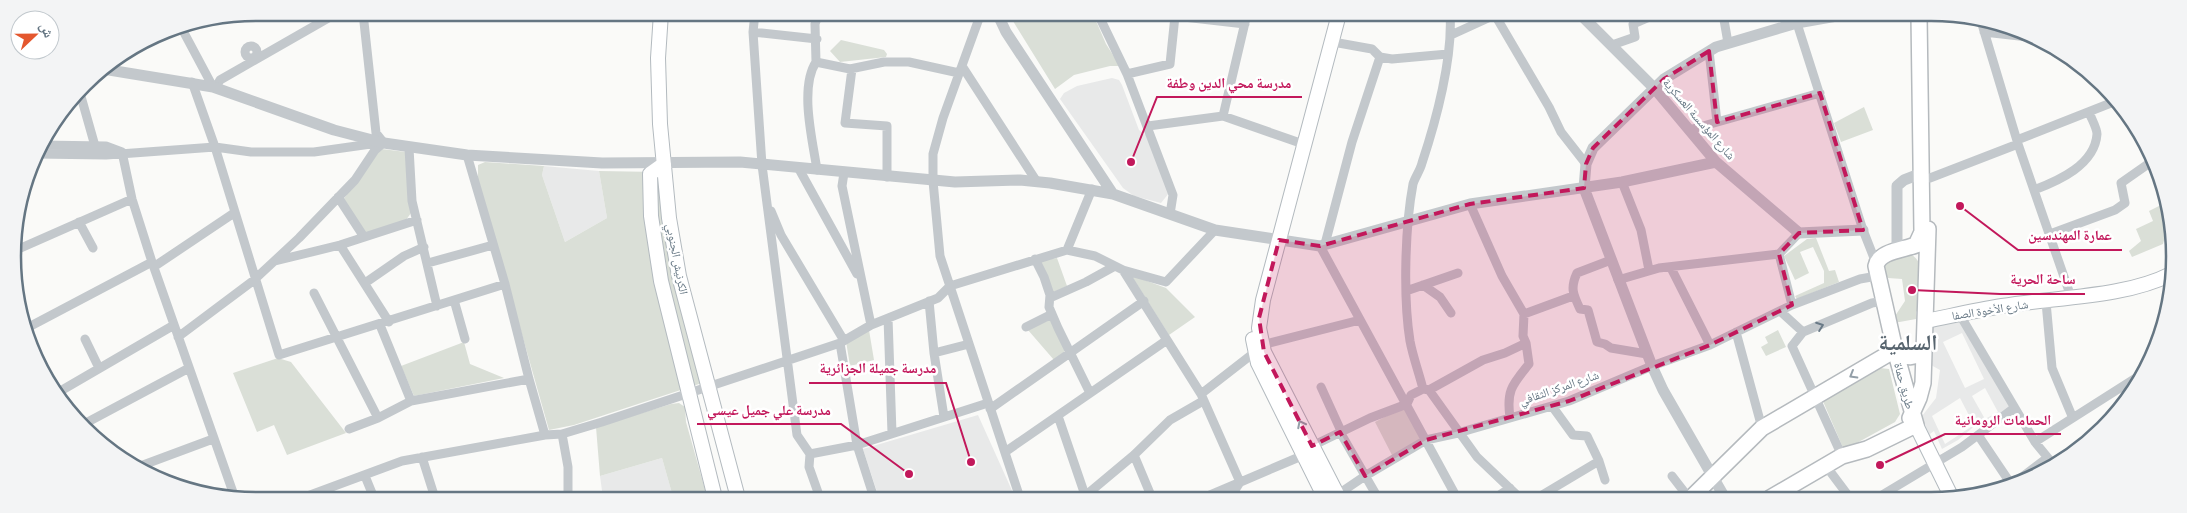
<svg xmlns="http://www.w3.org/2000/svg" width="2187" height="513" font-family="Manrope,'Noto Naskh Arabic',sans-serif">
<rect width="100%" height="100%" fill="#fafaf8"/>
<path fill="#e8e9e9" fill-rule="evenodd" d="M1112,78L1119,80L1122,85L1139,130L1147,136L1169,193L1161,203L1134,196L1123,188L1060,99L1064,93L1077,86Z
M544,166L599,171L607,218L565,242L542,175Z
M1960,319L2011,408L1967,442L1938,459L1921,421L1922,416L1936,398L1940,370L1929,364L1931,325ZM1962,333L1984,379L1965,388L1943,342ZM1985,388L1998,412L1985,419L1972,396ZM1960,398L1974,425L1945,444L1932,416ZM1977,424L1981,428L1961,444L1938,456L1930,434L1934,431L1942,449L1958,440Z
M978,415L1014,495L1001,498H879L863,449Z
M662,458L673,497L603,498L600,476Z"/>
<path fill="#dadfd7" d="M1008,13L1093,14L1106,44L1120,66H1110L1074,75L1055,89Z
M841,40L884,50L887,54L886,57L840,62L830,51Z
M1864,107L1873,130L1841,142L1834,123Z
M382,149L406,152L411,213L406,220L365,233L343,200L375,154Z
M485,162L544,166L542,175L565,242L607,218L599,171L658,172C665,245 679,314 702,383L574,425L549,430L478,179V165Z
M2165,203L2168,226L2163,244L2132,257L2129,251L2141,241L2136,229L2153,221L2149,211Z
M1816,238L1829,271L1835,270L1839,282L1797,299L1795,296L1824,283V271L1813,247L1800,252L1809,273L1795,280L1784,256L1807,239Z
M1910,254C1927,261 1921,291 1921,306L1916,312V319L1894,323L1893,319L1905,301L1902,279L1888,278L1884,272V262Z
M1057,258L1067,286L1052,293L1040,261Z
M1131,275L1166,288L1195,317L1169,335Z
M1051,319L1065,351L1054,360L1028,330Z
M869,330L874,360L850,366L846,341Z
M1778,330L1786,347L1766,356L1761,347L1768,343L1765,337Z
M464,342L470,364L504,378L414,396L401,366Z
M278,358L291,362L346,433L287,455L274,425L257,432L233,373Z
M1880,368L1889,369L1900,414L1895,422L1844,450L1822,399Z
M671,404L679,403L685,407L686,422L706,493L673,497L662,458L600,476L596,427Z
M1406,406L1424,441L1393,457L1375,422Z"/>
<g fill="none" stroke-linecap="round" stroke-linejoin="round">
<g stroke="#b3babf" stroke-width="16">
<path id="secondary" d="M661,13L658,58L660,124L669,218L679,276L738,498
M664,164L650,174L651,216L661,281L715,498
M1926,321C1951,316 1977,310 2002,306C2054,297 2124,298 2171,274
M1253,339L1258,363L1325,498
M1916,425L1952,498
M1339,498L1264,352L1259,328L1263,300L1339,14"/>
</g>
<g stroke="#b5babe" stroke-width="18">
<path id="primary" d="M1910,418L1919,398L1923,383L1928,229
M1691,498L1762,428L1895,350C1905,359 1916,360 1925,347
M1770,498L1842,456L1867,449L1916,425L1895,350L1876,266C1879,251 1903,250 1916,245L1922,232L1919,15"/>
</g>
<path stroke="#c3c8cc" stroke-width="9" d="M363,13L376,133L384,143
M755,13L753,32L762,165L797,435L810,454L857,445L988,403
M819,13L815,24L816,62L850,69L884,62H909L959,73
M981,13L943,118L933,154V181L940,256L1020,498
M1098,14L1127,74L1173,195L1170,214
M1723,14L1728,43
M1794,14L1863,230L1874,258L1877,261
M1495,15L1549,107L1561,132L1586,164
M1981,21L2018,144L2071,297
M181,27L213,87
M753,32L817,39
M1984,32L2028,37
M1451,35L1497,14
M2037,40L2057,54H2063
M1333,42L1372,49L1380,57L1392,59L1448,54
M1612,45L1635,37L1633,24L1656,14
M245 52a6 6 0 1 1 12 0a6 6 0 1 1-12 0Z
M1709,51L1717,122
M816,62C799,88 813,142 817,170
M962,66L1037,182
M852,69L845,123L887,126V177
M1127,74L1170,64L1175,16L1245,24
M192,82L215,147L279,355L505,284
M216,87L220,80L337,13
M80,93L95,146
M1223,116L1247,14
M1148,126L1223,116L1306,145
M1689,130L1820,93
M2017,140L2116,101
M40,145L106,146L122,152
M409,148L412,201L437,306
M122,152L132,199L152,262L235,498
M36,154L106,155L215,147L251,152H314L378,143
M467,155L505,284L529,379L545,435
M799,169L857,274
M844,173L842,186L871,325
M1930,178L2018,144
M1622,182L1641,230L1649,270
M2034,190C2058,181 2095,165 2097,134C2097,128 2091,118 2089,112
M338,197L364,237
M1470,204L1502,276L1524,314
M771,211L781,235L843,339
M79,222L93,248
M2050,234L2115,210L2125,203L2121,183L2151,162
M1325,244L1352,142L1380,57
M340,245L389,322
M1320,246L1457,498
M1067,250L1092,189
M14,251L132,199
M1035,259L1044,277L1050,295L1049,307L1058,328L1090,393
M1611,260L1577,273C1570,288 1573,294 1580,309L1588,310L1597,342L1605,344L1611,348L1647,354
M275,261L340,245L417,220
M428,263L493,245
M155,266L234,213
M1671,268L1710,345
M1123,270L1201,394L1240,482L1235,490L1237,498
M1618,280L1659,268L1779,254
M365,283L404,256L424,247
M1423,285L1440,297L1451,313
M1406,291L1458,273
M314,293L378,418
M1050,298L1086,282L1115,266
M454,300L465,339
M929,301L934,353L969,344
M2046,302L2052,368L2072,416
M1792,305L1779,254L1799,233
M1780,311L1803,332L1872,303L1884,301
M1960,315L2035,442L2053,464
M888,318L892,433
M380,325L411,401
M1026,327L1052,314
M25,329L152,262
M1736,332L1762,428
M1803,332L1792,346L1842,456
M178,337L254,280L299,238L355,180L375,150L383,143
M85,339L99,368
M840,343L857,445L874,498
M1262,345L1360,320
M934,353L944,417
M1321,387L1341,431
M1424,389L1429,390L1477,457L1520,498
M1429,390L1483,360L1505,353L1526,343L1523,336L1524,314L1573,296
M57,393L174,325
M1201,394L1255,352
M990,409L1144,301
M1058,416L1086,498
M1510,417C1506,390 1513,384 1529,364L1526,343
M84,424L189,368
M349,429L378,418L411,401L529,379
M1340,432L1378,498
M562,434L568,467V498
M1978,435L2011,484
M2035,442L2142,374
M1312,446L1370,418L1407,404L1411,395L1423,389C1419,373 1413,357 1410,341C1403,297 1405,227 1413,184C1415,177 1420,171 1422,163C1436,121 1453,58 1450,14
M1005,452L1167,340
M810,454L809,467L820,498
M1134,455L1152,498
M422,457L435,498
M1599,461L1605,480
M1826,466L1850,498
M135,468L213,439
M365,476L374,498
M1672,476L1689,498
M2014,483L2047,458
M1337,495L1365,476L1426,440L1458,433L1569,401L1652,366L1710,345L1792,305L1860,279L1877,276
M1085,496L1134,455L1170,420L1203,401
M302,498L402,461L545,435L562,434L602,422L840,343L871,325L938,298L950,286L1067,250L1095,256L1123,270L1166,282L1215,230
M1203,498L1304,455
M1495,498L1510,488
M1537,498L1599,461L1587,436L1573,435L1552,406
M1877,498L1962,447L2014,408"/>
<path stroke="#c3c8cc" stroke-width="11" d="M997,13L1006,32L1113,194L1215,230L1320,246L1470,204L1622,182L1716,162
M1580,14L1655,89L1716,162L1799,233L1863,230
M103,69L213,87L334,130L384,143L467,155L602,163L740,162L955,182L1020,180L1050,183L1113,194
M1897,251V186L1904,180L1922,173
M1725,498L1663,390L1652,366L1584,188L1586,164L1593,148L1664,79L1716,47L1797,23L1848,14"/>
<use href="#secondary" stroke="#fff" stroke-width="14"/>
<use href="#primary" stroke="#fff" stroke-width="15"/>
</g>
<defs><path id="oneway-chevron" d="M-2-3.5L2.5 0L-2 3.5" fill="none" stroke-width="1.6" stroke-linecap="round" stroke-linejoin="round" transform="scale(1.25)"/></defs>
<use stroke="#6a7a87" href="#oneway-chevron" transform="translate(1820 326) rotate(-20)"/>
<g stroke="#939fa8">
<use href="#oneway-chevron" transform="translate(1853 375) rotate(150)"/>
<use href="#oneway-chevron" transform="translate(1301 424) rotate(-117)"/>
</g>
<path fill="#c2185b" fill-opacity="0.2" stroke="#c2185b" stroke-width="4" stroke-dasharray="10 6" stroke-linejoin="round" d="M1709,51L1717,122L1820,93L1863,230L1799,233L1779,254L1792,305L1710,345L1569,401L1426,440L1365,476L1340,432L1312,446L1264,352L1259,318L1279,240L1320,246L1470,204L1584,188L1586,164L1593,148L1664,79Z"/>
<g text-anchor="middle" stroke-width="5" stroke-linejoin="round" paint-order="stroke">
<g font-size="12" fill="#657683" stroke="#fff">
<text transform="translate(1699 119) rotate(49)" y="4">شارع المؤسسة العسكرية</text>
<text transform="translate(677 259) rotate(79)" y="4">الكرنيش الجنوبي</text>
<text transform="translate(1990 310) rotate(-9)" y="4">شارع الأخوة الصفا</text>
<text transform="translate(1904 386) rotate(75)" y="4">طريق حماة</text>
<text transform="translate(1559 388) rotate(-19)" y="4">شارع المركز الثقافي</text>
</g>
<g font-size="22" font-weight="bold" fill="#57646e" stroke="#fff">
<text x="1908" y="350">السلمية</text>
</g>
</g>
<path d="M0 0H2187V513H0ZM256 21H1931A235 235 0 0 1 2166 256V257A235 235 0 0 1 1931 492H256A235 235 0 0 1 21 257V256A235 235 0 0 1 256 21Z" fill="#f3f4f5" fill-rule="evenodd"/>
<path fill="none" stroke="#657683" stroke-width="2.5" d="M256 21H1931A235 235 0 0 1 2166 256V257A235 235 0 0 1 1931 492H256A235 235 0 0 1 21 257V256A235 235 0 0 1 256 21Z"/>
<path fill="none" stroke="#c2185b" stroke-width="2" d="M1131 162L1157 97H1302M1960 206L2018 250H2122M1912 290L2000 294H2085M971 462L946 383H809M909 474L841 424H697M1880 465L1945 434H2061"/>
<g fill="#c2185b" stroke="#fff" stroke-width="2">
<circle cx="1131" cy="162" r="5"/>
<circle cx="1960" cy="206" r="5"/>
<circle cx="1912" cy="290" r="5"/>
<circle cx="971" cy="462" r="5"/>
<circle cx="909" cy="474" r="5"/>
<circle cx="1880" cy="465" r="5"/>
</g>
<g font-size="14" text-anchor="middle" font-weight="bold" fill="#c2185b" stroke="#fff" stroke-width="5" stroke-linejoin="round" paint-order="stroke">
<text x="1229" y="88">مدرسة محي الدين وطفة</text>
<text x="2070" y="240">عمارة المهندسين</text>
<text x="2043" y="284">ساحة الحرية</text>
<text x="878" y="373">مدرسة جميلة الجزائرية</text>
<text x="769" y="415">مدرسة علي جميل عيسي</text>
<text x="2003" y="425">الحمامات الرومانية</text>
</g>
<g transform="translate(35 35) rotate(68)"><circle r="24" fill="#ffffff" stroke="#c1c8cd"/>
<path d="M0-4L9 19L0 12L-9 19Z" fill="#e4572e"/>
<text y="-8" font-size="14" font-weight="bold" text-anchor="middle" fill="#657683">ش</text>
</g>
</svg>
